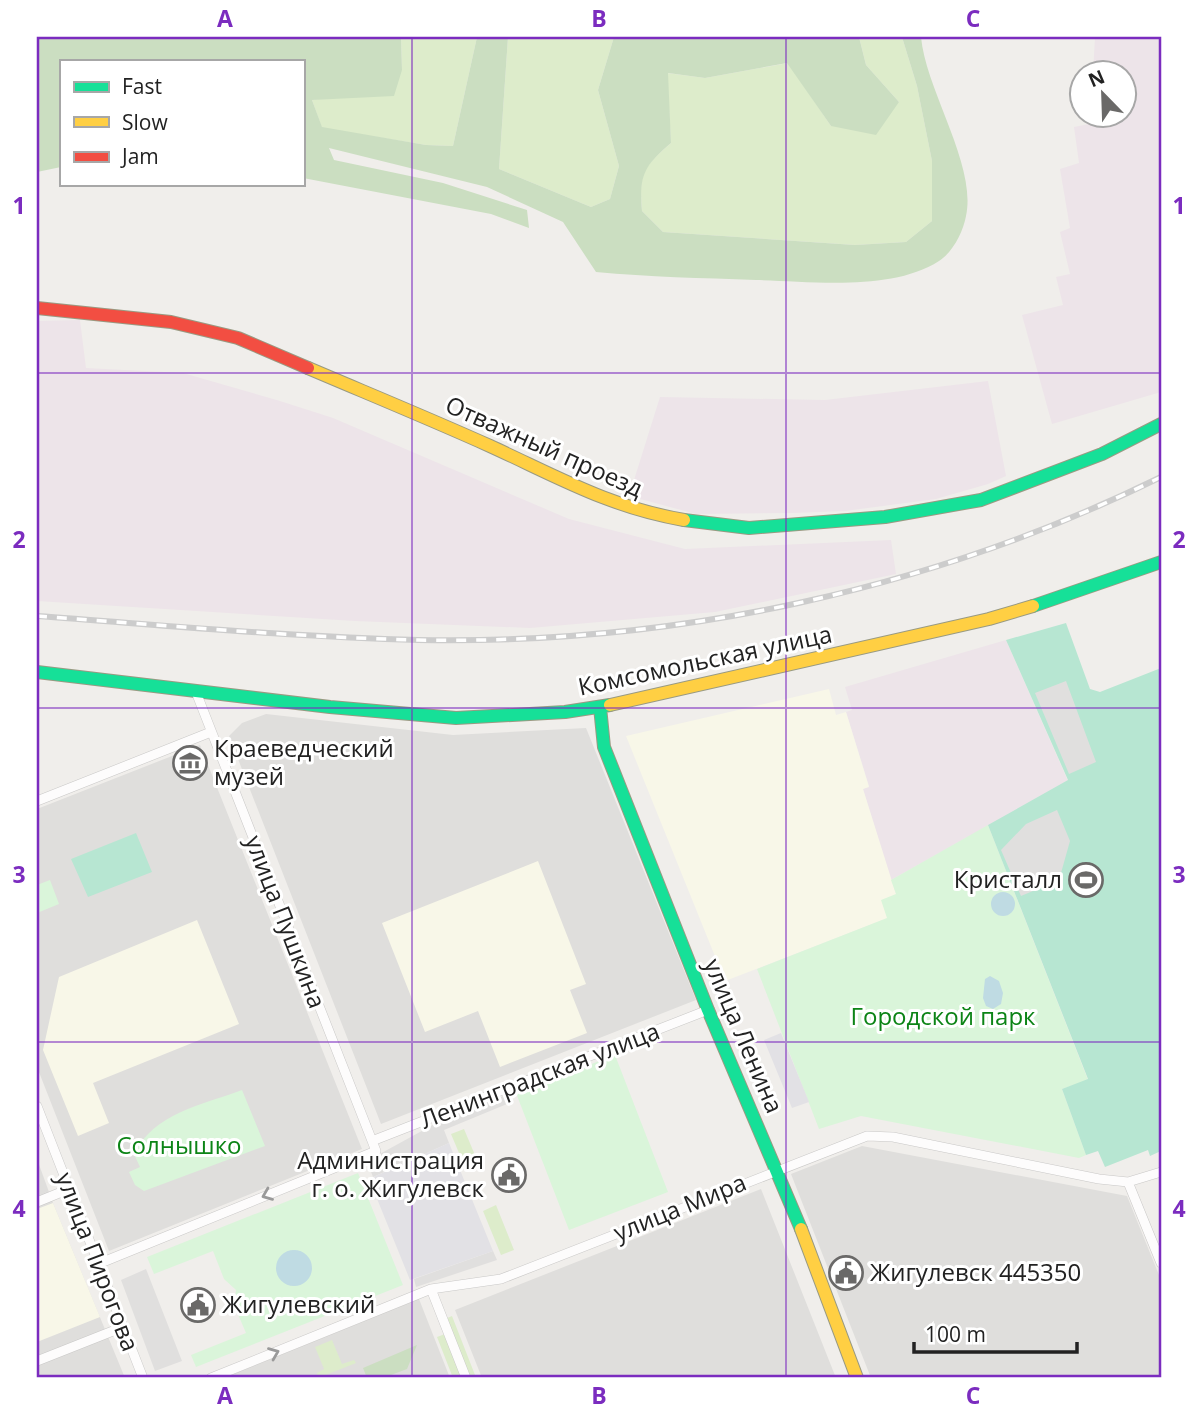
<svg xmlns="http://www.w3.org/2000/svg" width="1198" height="1415" font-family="'Open Sans',sans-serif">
<rect width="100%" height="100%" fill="#f0eeeb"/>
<path fill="#dfdedc" d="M266,714L453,735L586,728L696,1000L381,1124L229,736L242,723Z
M200,745L362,1149L109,1251L37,1067V809Z
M862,1146L1127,1196L1161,1280V1378H871L791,1174Z
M37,1159L53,1203L125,1378H37Z
M761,1189L836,1378H482L455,1310Z
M419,1299L450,1378H361L359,1375L350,1378H224Z"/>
<path fill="#ede4e9" d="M1095,37H1161V392L1052,424L1022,315L1063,305L1056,277L1070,274L1060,232L1070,228L1060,169L1079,163L1074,127L1094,123L1093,116H1124V74L1093,73Z
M80,320L86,368L183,373L280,401L333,418L569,519L685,549L891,540L896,574L715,612L530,628L355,621L37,601V321Z
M988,381L1006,476L988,484L936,499L845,511L793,513L696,514L629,496L660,397L825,400Z
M1006,640L1068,781L891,880L863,789L869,786L846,712L852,710L845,687Z"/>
<path fill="#f8f7e8" d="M829,689L836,715L846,712L869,787L863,789L896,894L888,918L725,981L626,736Z
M538,861L586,984L570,990L587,1033L500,1067L478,1011L425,1032L382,923Z
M197,920L239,1024L93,1083L109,1123L78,1136L43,1050L59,977Z
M53,1203L100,1317L37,1342V1209Z"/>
<path fill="#ddeccb" d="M401,37H477L453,146L426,145L322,128L312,100L341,96L402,70Z
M508,37H614L598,90L619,166L610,199L591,207L499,169Z
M859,37H902L917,86L932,161V221L906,242L855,245L663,232L642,211C639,173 642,168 671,143L667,73L705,78L788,63L831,126L899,102L866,65Z
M464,1129L480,1167L467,1172L451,1134Z
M496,1205L514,1250L501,1255L483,1211Z
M452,1316L475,1375L468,1378L445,1319Z
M445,1334L462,1378H453L437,1337Z
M332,1340L342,1364L354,1360L356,1363L318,1378L317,1373L324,1369L315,1347Z"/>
<path fill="#cbdec1" d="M37,37H401L402,70L394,96L312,100L322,127L426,145L453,146L477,37H508L499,169L591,207L610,199L619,166L598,90L614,37H859L866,65L899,102L876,135L831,126L787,63L705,78L668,73L671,143C644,166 639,175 642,211L663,232L855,245L906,242L932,221V161L917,86L902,37H921C926,91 977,165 966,216C963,232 953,252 939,261C891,292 810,281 756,280C702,278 649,277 596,272L563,222L487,187L329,148L334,160L443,183L527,210L529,228L491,214L303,178V61H61V167L37,172Z
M417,1345L407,1369L383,1378H367L363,1368Z"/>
<path fill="#daf5da" d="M988,825L1088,1080L1062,1089L1086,1155L1079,1158L861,1116L819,1129L757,969L887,918L881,900L896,894L891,880Z
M50,880L59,904L37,913V885Z
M615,1055L668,1192L569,1230L516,1093Z
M242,1090L265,1146L144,1191L135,1185L129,1172L140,1167L134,1154C154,1113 202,1105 242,1090Z
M358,1173L403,1285L196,1367L191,1355L246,1333L234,1305L236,1290L224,1279L213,1251L154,1274L147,1257Z"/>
<path fill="#b7e6d2" d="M1066,623L1090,689L1100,692L1161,668V1151L1150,1156L1148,1150L1105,1167L1098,1151L1086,1155L1062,1089L1088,1079L988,825L1068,780L1006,640Z
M136,833L152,872L88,897L71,859Z"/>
<path fill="#e0dfde" d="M1066,681L1096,762L1069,774L1035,693Z
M1057,810L1070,841L1059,880L1021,896L1001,850L1026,824Z
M503,1096L507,1104L444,1130L449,1143L373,1177L367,1161L440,1121Z
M493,1251L497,1260L416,1287L414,1279Z
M146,1269L182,1361L155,1371L121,1280Z"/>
<path fill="#e2e1e5" d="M781,1033L809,1102L792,1108L764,1040Z
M449,1143L493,1251L410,1280L369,1179Z"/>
<path fill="#bfdbe3" d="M991 904a12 12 0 1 1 24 0a12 12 0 1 1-24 0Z
M990,976L999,981L1003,993L1001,1004L993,1009L986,1006L983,998L985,979Z
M276 1268a18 18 0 1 1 36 0a18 18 0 1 1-36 0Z"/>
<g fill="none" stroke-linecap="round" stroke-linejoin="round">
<g stroke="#c9c8c7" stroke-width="10">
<path id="street" d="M37,801L211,732
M37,1106L143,1378
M372,1141L708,1010
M1128,1182L1161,1263
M37,1202L69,1189
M98,1264L376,1151L196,692
M431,1289L466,1378
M37,1361L123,1327
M211,1378L431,1289L501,1279L867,1136L893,1137L1099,1179L1128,1182L1161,1172"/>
</g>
<g stroke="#999a82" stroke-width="14">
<path id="fast" d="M684,520L749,528L885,517L981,500L1102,454L1161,424
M1033,606L1161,562
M37,672L330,707L456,718L565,712L610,705
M600,707L604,747L708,1010L801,1229"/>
</g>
<g stroke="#999a82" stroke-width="14">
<path id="slow" d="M308,368C369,394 430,419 490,446C558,477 609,507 684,520
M610,705L989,619L1033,606
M801,1229L857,1378"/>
</g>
<g stroke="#999a82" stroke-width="14">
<path id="jam" d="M37,308L171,322L238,338L308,368"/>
</g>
<use href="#street" stroke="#fdfcfc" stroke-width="9"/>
<use href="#fast" stroke="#16e098" stroke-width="12"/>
<use href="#slow" stroke="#ffcf43" stroke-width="12"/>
<use href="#jam" stroke="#f24e42" stroke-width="12"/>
<g stroke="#ccc" stroke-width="6">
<path id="rail" d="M37,616C163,625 291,637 418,640C675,645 931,590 1161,477"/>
</g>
<use href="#rail" stroke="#fff" stroke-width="3.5" stroke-dasharray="10" stroke-linecap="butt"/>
</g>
<defs><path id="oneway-chevron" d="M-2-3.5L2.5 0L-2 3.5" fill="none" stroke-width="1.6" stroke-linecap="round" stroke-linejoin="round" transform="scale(1.75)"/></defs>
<g stroke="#9a9a9a">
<use href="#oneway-chevron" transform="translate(267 1195) rotate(158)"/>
<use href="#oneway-chevron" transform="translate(274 1353) rotate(-22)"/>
</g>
<path fill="none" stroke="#7b2cbf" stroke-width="2" stroke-opacity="0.55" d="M412,37V1378M786,37V1378M37,373H1161M37,708H1161M37,1042H1161"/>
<defs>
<g id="museum-ring" transform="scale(1.75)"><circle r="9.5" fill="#fff" stroke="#6a6968" stroke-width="1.5"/><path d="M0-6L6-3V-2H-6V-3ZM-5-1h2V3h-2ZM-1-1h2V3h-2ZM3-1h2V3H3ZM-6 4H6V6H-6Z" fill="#6a6968"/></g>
<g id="stadium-ring" transform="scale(1.75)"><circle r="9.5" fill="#fff" stroke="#6a6968" stroke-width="1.5"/><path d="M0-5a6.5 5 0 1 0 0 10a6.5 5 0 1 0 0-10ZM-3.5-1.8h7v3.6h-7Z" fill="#6a6968"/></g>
<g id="civic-ring" transform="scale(1.75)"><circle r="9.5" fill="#fff" stroke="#6a6968" stroke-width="1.5"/><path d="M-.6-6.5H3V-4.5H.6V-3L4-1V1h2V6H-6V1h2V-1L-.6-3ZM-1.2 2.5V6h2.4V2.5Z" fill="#6a6968"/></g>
</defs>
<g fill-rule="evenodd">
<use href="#museum-ring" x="190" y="763"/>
<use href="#stadium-ring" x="1086" y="880"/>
<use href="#civic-ring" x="509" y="1175"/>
<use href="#civic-ring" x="846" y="1273"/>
<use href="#civic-ring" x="198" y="1305"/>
</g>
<g text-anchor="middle" stroke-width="6" stroke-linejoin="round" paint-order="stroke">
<g font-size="24" fill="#222" stroke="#fff">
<text transform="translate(544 447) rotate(24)" y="8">Отважный проезд</text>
<text transform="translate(705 661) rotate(-12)" y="8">Комсомольская улица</text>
<text transform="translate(285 922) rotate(69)" y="8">улица Пушкина</text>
<text transform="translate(743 1036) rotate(67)" y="8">улица Ленина</text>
<text transform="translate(540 1076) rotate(-21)" y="8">Ленинградская улица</text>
<text transform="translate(680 1208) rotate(-22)" y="8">улица Мира</text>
<text transform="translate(97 1262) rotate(69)" y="8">улица Пирогова</text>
</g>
<g font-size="24" fill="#222" stroke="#fff" text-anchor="start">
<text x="214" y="757">Краеведческий<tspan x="214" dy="28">музей</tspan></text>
<text x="1062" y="888" text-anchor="end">Кристалл</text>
<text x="484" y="1169" text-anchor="end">Администрация<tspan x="484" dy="28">г. о. Жигулевск</tspan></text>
<text x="870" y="1281">Жигулевск 445350</text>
<text x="222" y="1313">Жигулевский</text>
</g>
<g font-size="24" fill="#0c8416" stroke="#fff">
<text x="943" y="1025">Городской парк</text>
<text x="179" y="1154">Солнышко</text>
</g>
</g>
<rect width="1198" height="1415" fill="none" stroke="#ffffff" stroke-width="77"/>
<rect x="60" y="60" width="245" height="126" fill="#ffffff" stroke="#a7a7a7" stroke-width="2"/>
<rect x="74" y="82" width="35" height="10" fill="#16e098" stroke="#a7a7a7" stroke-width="2"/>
<text x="122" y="94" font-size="21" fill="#222222">Fast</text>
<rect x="74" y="117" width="35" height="10" fill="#ffcf43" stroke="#a7a7a7" stroke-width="2"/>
<text x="122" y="130" font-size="21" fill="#222222">Slow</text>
<rect x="74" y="152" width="35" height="10" fill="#f24e42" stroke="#a7a7a7" stroke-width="2"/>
<text x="122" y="164" font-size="21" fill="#222222">Jam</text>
<g transform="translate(1103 94) rotate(337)"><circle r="33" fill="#ffffff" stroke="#a7a7a7" stroke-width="2"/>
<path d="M0-5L12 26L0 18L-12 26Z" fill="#6a6968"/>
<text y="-10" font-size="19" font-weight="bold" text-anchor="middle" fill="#222222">N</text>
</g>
<path d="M914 1342v10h163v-10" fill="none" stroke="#222222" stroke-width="3.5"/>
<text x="925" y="1342" font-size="21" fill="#222222" stroke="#ffffff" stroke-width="5" paint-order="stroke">100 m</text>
<rect x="38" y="38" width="1122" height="1338" fill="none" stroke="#7b2cbf" stroke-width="2.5"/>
<g font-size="23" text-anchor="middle" font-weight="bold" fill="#7b2cbf">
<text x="225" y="27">A</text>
<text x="599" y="27">B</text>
<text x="973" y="27">C</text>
<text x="19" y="214">1</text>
<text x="1179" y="214">1</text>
<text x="19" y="548">2</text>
<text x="1179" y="548">2</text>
<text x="19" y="883">3</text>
<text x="1179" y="883">3</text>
<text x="19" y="1217">4</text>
<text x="1179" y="1217">4</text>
<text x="225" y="1404">A</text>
<text x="599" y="1404">B</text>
<text x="973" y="1404">C</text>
</g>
</svg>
